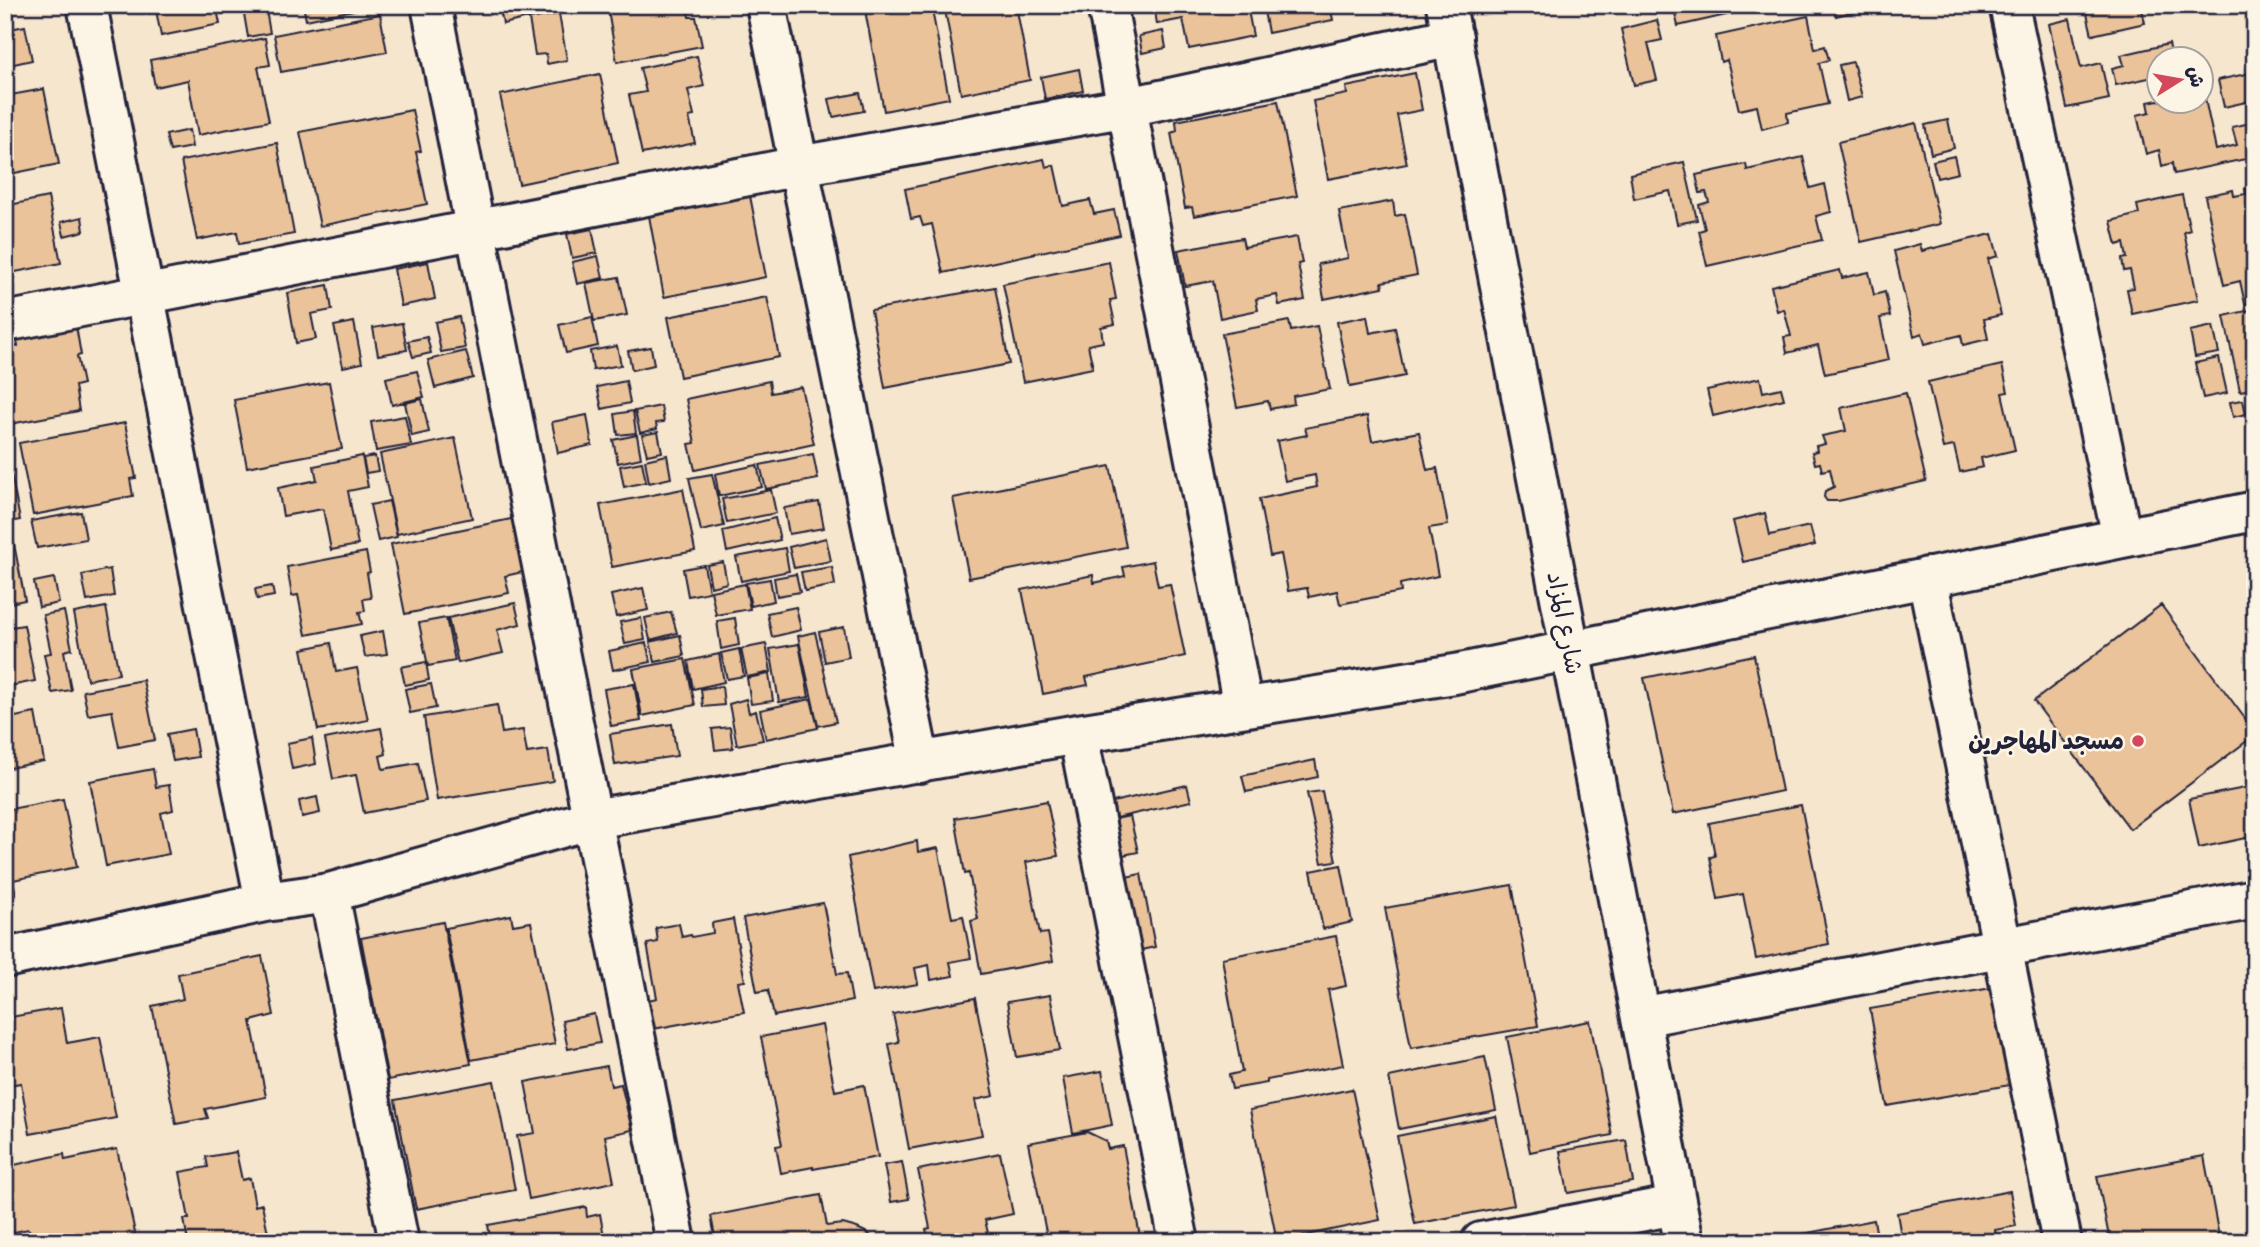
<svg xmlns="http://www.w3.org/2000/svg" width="2260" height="1247" font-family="Itim,'Playpen Sans Arabic',sans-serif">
<rect width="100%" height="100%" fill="#f7e6ce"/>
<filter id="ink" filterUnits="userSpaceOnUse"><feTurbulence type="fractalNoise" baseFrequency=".0143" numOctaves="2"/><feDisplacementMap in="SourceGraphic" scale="14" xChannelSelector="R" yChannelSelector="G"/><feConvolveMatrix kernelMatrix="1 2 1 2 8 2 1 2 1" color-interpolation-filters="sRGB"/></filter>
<g filter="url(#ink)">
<path fill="#eac39a" stroke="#22223b" stroke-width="2" d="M155,5H237L217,9L220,24L161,36Z
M303,5H362L363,8L306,20Z
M499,5H531L533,17L503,24Z
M607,5H687L689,17H696L702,46L617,62Z
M864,5H931L949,98L884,111Z
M944,5H1016L1030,80L961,94Z
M1154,5H1247L1253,36L1189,49L1183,19L1157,24Z
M1263,5H1330L1333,20L1268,33Z
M1352,5H1381V6L1354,12Z
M1673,5H1743L1744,11L1678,26Z
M1834,5H1864L1865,9L1836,16Z
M2085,5H2141L2145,23L2092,35Z
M266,10L270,33L248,37L244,14Z
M380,14L387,52L281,72L274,35Z
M559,14L567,60L547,64L546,54L535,55L529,19Z
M1808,16L1815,49L1825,46L1829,60L1819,63L1828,104L1787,113L1788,122L1762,129L1757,106L1739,110L1727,60L1721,62L1716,36Z
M2070,19L2081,68L2101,63L2109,99L2067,108L2049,24Z
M1657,20L1662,40L1648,43L1657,80L1634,85L1621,29Z
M25,26L32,60L5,66V30Z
M1163,31L1166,48L1142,53L1139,36Z
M265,38L270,65L258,67L269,121L198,135L188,80L155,87L150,60Z
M2169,44L2173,60H2158V76L2116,85L2112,68L2124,65L2121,55Z
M697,56L704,86L688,90L694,116L689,117L695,143L642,154L629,95L646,92L640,68Z
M1853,62L1862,97L1847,101L1839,65Z
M1079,69L1083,91L1045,99L1041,77Z
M2255,72V100L2224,107L2218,80Z
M1415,73L1422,110L1397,115L1407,164L1328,179L1313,101L1347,94L1346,87Z
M600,74L618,163L519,184L500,95Z
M44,89L59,164L5,175V96Z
M2203,90L2216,150L2237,145L2232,127L2255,122V157L2174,174L2172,163L2162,166L2159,150L2146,154L2137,115L2150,112L2148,102L2158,100L2200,102V91Z
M860,93L864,111L833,117L829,99Z
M1278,101L1297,196L1194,216L1192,207L1185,208L1171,133L1177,131L1176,121Z
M412,110L421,151L416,152L427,204L320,226L300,132Z
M1948,120L1954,148L1931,154L1925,125Z
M1916,123L1940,224L1861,242L1838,142Z
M189,130L192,147L170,151L166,135Z
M277,143L294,234L239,244L237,232L197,240L181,161Z
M1954,156L1958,173L1937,178L1933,161Z
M1803,157L1810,188L1825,184L1831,212L1816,216L1822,240L1707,266L1699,231L1705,229L1699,205L1709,202L1706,192L1700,193L1696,175L1746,164L1747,170Z
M1044,159L1046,167L1054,165L1063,206L1090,200L1094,214L1114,210L1120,235L943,273L932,224L923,226L920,217L911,219L905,189Z
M1684,162L1697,220L1677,224L1670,191L1634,199L1630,174Z
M2255,187V301L2245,304L2240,281L2224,285L2205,196L2233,190L2234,196L2246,194L2245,189Z
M2182,195L2190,230L2184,232L2198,300L2132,314L2127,289L2134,288L2130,270L2124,271L2122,259L2127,258L2124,243L2117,245L2111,221L2139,214L2137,205Z
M750,196L766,277L664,297L649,216Z
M48,197L61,263L5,274V206Z
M1393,201L1395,216L1405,214L1417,275L1382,282L1383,287L1324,299L1318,264L1348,258L1339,211Z
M82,217L84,231L64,236L61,222Z
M592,229L597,253L572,258L567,234Z
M1992,234L1998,256L1988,259L2001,315L1984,319L1988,339L1963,345L1961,335L1925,344L1922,333L1914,336L1894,251L1920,244L1922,251Z
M1297,237L1302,263L1298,264L1305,300L1279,305L1277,295L1256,299L1258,310L1220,318L1213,281L1185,286L1178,250L1242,238L1244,247Z
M598,256L603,278L577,284L572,262Z
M428,262L435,299L401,306L394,269Z
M1109,262L1116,299L1110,300L1115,324L1101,327L1103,342L1088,345L1093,368L1023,382L1003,284Z
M1840,270L1842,278L1869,272L1874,295L1885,292L1890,316L1880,318L1889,360L1825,374L1818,345L1787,353L1784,337L1791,336L1784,309L1777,311L1771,286Z
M619,277L627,315L594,321L586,283Z
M328,285L332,310L311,314L316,339L296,343L287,293Z
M995,287L1009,364L885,388L871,310Z
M767,297L779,357L680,377L668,317Z
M2255,309V409L2251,389L2240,391L2224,316Z
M1367,316L1370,333L1395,328L1405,376L1350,387L1337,322Z
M459,317L465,348L441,352L435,322Z
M592,317L598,346L566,353L559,325Z
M1289,321L1291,331L1317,326L1330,389L1293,396L1294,404L1270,409L1268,401L1237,407L1222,334Z
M354,322L362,363L343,367L334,326Z
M402,323L407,350L378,355L373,328Z
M76,326L81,355L77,356L83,384L75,386L79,411L10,424L5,400V348L18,346L16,337Z
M2213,326L2219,353L2195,357L2190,331Z
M427,337L431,353L413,357L408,341Z
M617,346L621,365L593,370L590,351Z
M651,347L654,365L632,370L628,351Z
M466,351L473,378L435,388L428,360Z
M2219,358L2227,393L2203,398L2195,363Z
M2002,365L2008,392L2002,393L2015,450L1981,458L1983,467L1960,472L1954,446L1943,448L1928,382Z
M417,371L424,397L392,405L386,378Z
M1760,378L1763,392L1781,388L1784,399L1713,416L1707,390Z
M626,381L630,403L602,409L597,387Z
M769,381L771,393L801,387L814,444L695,470L689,444L695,443L686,399Z
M329,382L342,449L247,467L234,400Z
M1906,393L1926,481L1838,501H1827L1824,497L1825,491L1834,487L1830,469L1822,471L1820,463L1815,464L1812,452L1817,451L1816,446L1825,444L1822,436L1846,431L1841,408Z
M422,399L429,432L412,436L405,403Z
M2243,400L2246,414L2233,417L2230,402Z
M661,406L664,422L656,423L657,429L640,433L635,411Z
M633,411L636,433L618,435L615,414Z
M587,415L592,445L558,453L552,422Z
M405,416L411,445L376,451L371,422Z
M1367,416L1372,441L1419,432L1427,470L1437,468L1448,525L1429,528L1438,576L1400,584L1401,592L1340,604L1337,591L1309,597L1307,588L1288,591L1281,554L1270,556L1259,499L1317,487L1315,475L1285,481L1277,441L1307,435L1305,428Z
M125,423L136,478L130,479L133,496L33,515L19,443Z
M658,432L662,452L647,455L642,435Z
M637,435L641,458L618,463L613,440Z
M455,438L472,518L397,534L380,454Z
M5,442L20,520L5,523Z
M813,454L818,479L766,489L760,465Z
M667,455L671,478L649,483L645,460Z
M362,456L368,487L348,491L358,545L331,550L323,509L283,516L278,488L317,480L314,466Z
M375,456L378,471L366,473L363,458Z
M642,462L646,482L624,487L620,466Z
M757,465L762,487L719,496L715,474Z
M1110,466L1126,547L969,578L953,498Z
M712,474L724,526L701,531L689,478Z
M683,489L695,551L612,567L600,505Z
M771,490L776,513L727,523L722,499Z
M389,501L397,537L378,541L370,505Z
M819,502L824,528L789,534L784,508Z
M81,512L86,539L37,548L31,521Z
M1765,513L1770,535L1810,526L1815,545L1743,562L1733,521Z
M516,518L527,571L505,576L509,593L405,614L391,544Z
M775,518L780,540L727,552L723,531Z
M826,538L831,561L794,568L789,547Z
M13,539L25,600L5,604V540Z
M785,548L789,571L741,581L736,557Z
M366,552L370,572L367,573L371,598L363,599L365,611L359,612L362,624L306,635L298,595L292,596L287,567Z
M1153,561L1158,586L1170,584L1185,656L1086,677L1088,685L1043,694L1022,590L1093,575L1094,583L1125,576L1123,567Z
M723,562L727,583L711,587L707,565Z
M704,565L709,592L688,596L683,569Z
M832,567L835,585L805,591L801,572Z
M110,569L114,596L87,601L82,575Z
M796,574L800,592L777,596L774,578Z
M54,578L59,603L39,607L34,582Z
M770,579L774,601L751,606L746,583Z
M745,584L750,609L716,615L711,591Z
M272,586L274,596L257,599L255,589Z
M643,588L648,610L616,617L611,595Z
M515,603L520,624L497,630L503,653L458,663L448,618Z
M2161,605L2255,732V735L2130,829L2034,701Z
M106,607L119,674L87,680L74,613Z
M796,607L801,630L772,637L767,613Z
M64,611L72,649L64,651L71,690L52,693L44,654L51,653L43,615Z
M671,612L677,633L650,640L645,618Z
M446,618L455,661L428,666L419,623Z
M641,618L645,640L625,644L620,622Z
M735,618L739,645L721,649L717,621Z
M24,625L35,681L5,687V628Z
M844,627L849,657L825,662L819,632Z
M383,631L387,654L365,657L360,636Z
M815,632L836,722L818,726L798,636Z
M680,635L684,656L655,662L650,642Z
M331,643L336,672L357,668L368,720L318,730L302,649Z
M646,643L651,662L613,670L609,651Z
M766,644L771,672L747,677L741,649Z
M799,644L809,697L779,702L770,649Z
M739,649L744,676L727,679L721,653Z
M719,654L724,682L693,689L688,661Z
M1754,655L1782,791L1673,814L1644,678Z
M685,659L695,705L642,716L633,669Z
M426,662L429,680L405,685L401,667Z
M769,674L773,701L751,704L747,678Z
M143,680L155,740L119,747L112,711L88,715L83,691Z
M431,684L436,708L410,713L405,689Z
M634,684L641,721L611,726L604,689Z
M722,686L724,705L703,707L701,689Z
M746,699L749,713L756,711L763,740L737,745L729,704Z
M811,699L818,728L766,739L760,710Z
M497,705L502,733L523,730L527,753L548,750L553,781L437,800L424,717Z
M35,713L44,761L5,769V719Z
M672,724L677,756L615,765L610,734Z
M730,727L733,748L715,750L712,729Z
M381,728L386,754L380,756L383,769L418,763L426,801L364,813L356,775L333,779L325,739Z
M193,729L198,757L173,761L167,734Z
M312,738L316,764L292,769L287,743Z
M1315,760L1318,777L1246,792L1242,776Z
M153,769L156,787L169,785L173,810L161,813L169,854L106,866L90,781Z
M1187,785L1191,801L1116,818L1113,802Z
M2255,786V836L2199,848L2189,799Z
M1322,791L1336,861L1322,863L1307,793Z
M317,797L320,813L302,817L299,801Z
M63,799L77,867L13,880L16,895L5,897V810Z
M1047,801L1058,856L1026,862L1040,934L1048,933L1053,961L981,974L971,921L978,919L969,873L965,874L955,818Z
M1801,805L1829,944L1756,959L1743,894L1718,899L1710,857L1715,856L1709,823Z
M1130,816L1138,852L1123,855L1115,819Z
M917,841L918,852L938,848L952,918L963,916L971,958L950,962L953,976L931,980L929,965L915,968L918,984L873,992L848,857Z
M1341,865L1352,922L1323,929L1311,871Z
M1141,874L1155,947L1141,950L1126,877Z
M1512,885L1538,1026L1411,1048L1385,908Z
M823,903L837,974L847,973L852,1001L774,1016L768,990L757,992L743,918Z
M511,915L513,925L531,922L555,1044L471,1060L446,928Z
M733,919L745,981L738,982L744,1012L653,1029L648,1000L657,998L647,944L658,942L656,928L679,924L682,937L691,935L692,937L713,933L712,923Z
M443,922L471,1064L388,1080L361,938Z
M1336,936L1346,986L1328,990L1343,1065L1267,1080V1083L1232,1089L1229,1075L1242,1072L1222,958Z
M262,956L274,1015L251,1021L266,1097L205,1109L208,1118L176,1124L152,1006L183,999L178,974Z
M1992,988L2010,1085L1887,1106L1870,1009Z
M1050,995L1060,1050L1017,1057L1007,1002Z
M975,998L994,1096L975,1100L982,1135L909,1149L889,1044L899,1042L893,1014Z
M61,1008L67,1043L100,1037L116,1118L30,1134L21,1083L8,1085L5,1073V1018Z
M594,1014L600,1043L568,1049L562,1021Z
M1590,1021L1612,1135L1530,1152L1507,1037Z
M822,1025L835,1091L864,1085L878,1157L813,1169V1167L781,1173L776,1146L782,1145L761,1037Z
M1485,1057L1496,1110L1399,1129L1389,1077Z
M607,1066L611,1086L621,1084L632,1130L605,1136L614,1182L529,1199L517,1136L535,1133L525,1082Z
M1102,1071L1112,1125L1073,1133L1063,1078Z
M494,1081L515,1190L416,1209L395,1100Z
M1352,1089L1380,1220L1277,1241L1250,1110Z
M1496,1116L1514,1205L1415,1224L1397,1136Z
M1087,1132L1106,1141L1108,1149L1123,1146L1141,1242H1048L1028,1143Z
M1626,1140L1633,1182L1568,1193L1560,1151Z
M117,1149L137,1242H41L28,1229L5,1234V1167L64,1154L65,1160Z
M236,1152L242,1180L250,1178L255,1206L262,1204L268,1233L260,1235L261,1242H188L184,1219H189L180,1172L208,1167L206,1157Z
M1000,1153L1013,1214L985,1220L990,1242H929L926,1229L930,1228L918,1170Z
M2204,1156L2220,1242H2110L2097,1176Z
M902,1162L909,1199L891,1202L884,1165Z
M2010,1191L2016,1226L1995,1230L1997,1242H1902L1897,1213Z
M821,1195L827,1226L843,1224L857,1228L868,1233L876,1242H716L711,1216Z
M586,1207L587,1217L600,1214L605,1242H491L488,1225Z
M1874,1220L1878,1242H1772V1240Z
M1630,1229L1633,1242H1571Z"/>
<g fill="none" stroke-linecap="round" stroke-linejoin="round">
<g stroke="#22223b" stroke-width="44">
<path id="minor" d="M87,5L265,902
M431,5L676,1242
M766,5L920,763
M1107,5L1243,707
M1446,5L1684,1242
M2009,5L2122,538
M5,322L799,166L1128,107L1453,37
M1927,577L2062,1242
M1078,734L1179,1242
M329,893L399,1242
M5,958L265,902L329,893L593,819L1078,734L1455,674L2255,511
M1641,1017L2255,899
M1481,1242L1676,1205"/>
</g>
<use href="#minor" stroke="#fcf5e5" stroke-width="38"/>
</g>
</g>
<circle fill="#d1495b" stroke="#fcf5e5" stroke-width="2.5" cx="2138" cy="741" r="7"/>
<g text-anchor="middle" stroke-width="5" stroke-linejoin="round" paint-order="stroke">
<g font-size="24" fill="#22223b" stroke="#fcf5e5">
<text transform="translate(1565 623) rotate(79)" y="8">شارع المزاد</text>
</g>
<g font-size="24" font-weight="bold" fill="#22223b" stroke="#fcf5e5" text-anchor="end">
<text x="2124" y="749">مسجد المهاجرين</text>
</g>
</g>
<rect width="2260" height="1247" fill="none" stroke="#fcf5e5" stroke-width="28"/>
<rect x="14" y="14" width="2232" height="1219" fill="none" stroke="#22223b" stroke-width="2.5" filter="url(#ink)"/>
<g transform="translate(2180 80) rotate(79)"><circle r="33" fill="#fcf5e5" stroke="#a5a1a1" stroke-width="2"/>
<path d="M0-5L12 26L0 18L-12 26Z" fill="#d1495b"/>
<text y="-10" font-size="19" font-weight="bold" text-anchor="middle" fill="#22223b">ش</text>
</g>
</svg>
